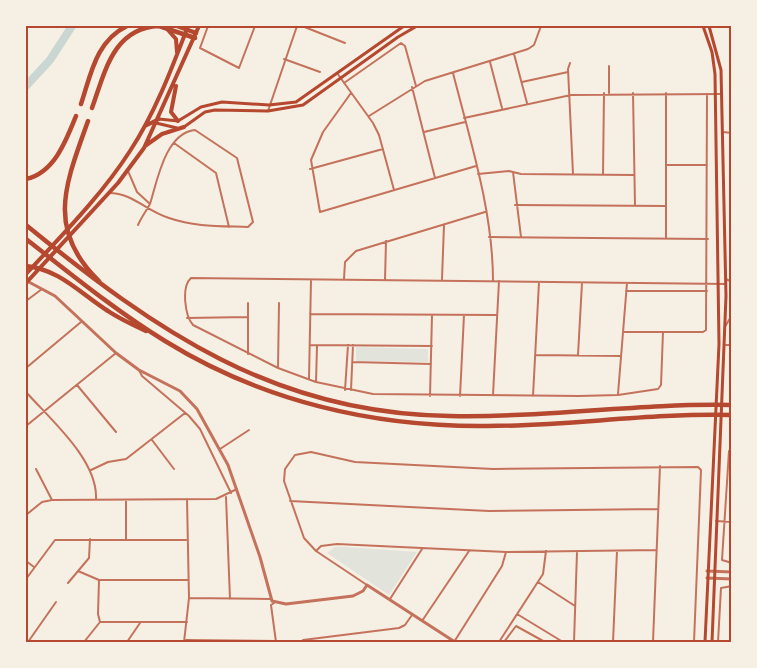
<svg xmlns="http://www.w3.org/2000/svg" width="757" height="668" font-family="Manrope,sans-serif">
<rect width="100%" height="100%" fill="#f6efe4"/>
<path fill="#e2e4dc" d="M356,347L428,349V362L356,361Z
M335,547H346L417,552L389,595L327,553Z"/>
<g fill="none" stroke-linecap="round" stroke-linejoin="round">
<path stroke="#c9d6d2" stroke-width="8" d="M26,86L50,60L72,26"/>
<path stroke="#c5725c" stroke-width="2" d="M208,26L200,48L239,68L255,26
M302,26L345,43
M514,54L527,103
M284,59L320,72
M490,62L502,108
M570,63L568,69L573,174
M609,66V93
M337,73L373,123L379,135L394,190
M453,73C470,140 493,211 493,281
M522,82L568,72
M344,83L401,43L405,46L416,86
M412,87L435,178
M351,93L323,132L311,160L320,212L476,166
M633,93L635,206
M666,93V237
M268,111L297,26
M369,116L425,81L528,49L534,45L541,26
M464,118L571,95L721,94
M424,132L465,122
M723,132L732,133
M174,143L216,173L229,227
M666,165H707
M310,169L383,149
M128,171L137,192L150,204
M513,172L521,237
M478,174L509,171L521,174L634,175
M603,174L604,93
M109,193C133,193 146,211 169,218C195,227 220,226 248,227L253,222L237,158L195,130C165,133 157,182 150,204C146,211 141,218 138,225
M515,205L666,206
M489,237L708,239
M344,279L345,262L356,251L485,212
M442,279L444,225
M726,279L732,282
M385,280L386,241
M626,291H707
M26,301L42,289
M248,303V354
M310,314L496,315
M187,318L248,317
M726,325L732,315
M623,332H703L706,330L707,94
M663,332L661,385L658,389L618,395L579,396L373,394L316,382L278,368L193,325C185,316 181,287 191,278L726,284
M310,345L432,346
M726,345H732
M536,355L621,356
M578,355L582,283
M353,362L431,364
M26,368L81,322
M278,368L279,303
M139,370L142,376L189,416L200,429L231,493
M309,379L311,280
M316,382L317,346
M77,385L116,432
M345,390L348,345
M351,390L353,345
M26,392C50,419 98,460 96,499
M618,394L627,283
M493,395L499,281
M430,396L432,315
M460,396L464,315
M533,396L539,282
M26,426L116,353
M152,440L174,469
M220,449L249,430
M732,449L729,451L722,560L732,563
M36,469L52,500
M91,470L108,462L126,459L185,413
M226,497L230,599
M290,501L489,511L658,509
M26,515L42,502L52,500L216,499L237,489
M716,521L732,522
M126,540V501
M316,551L321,546L337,544L506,552L656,550
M26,561L34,567
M78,571L99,580H187
M26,579L55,540H186
M99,580L98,614L100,622
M538,582L575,606
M68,583L89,558L90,539
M367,585L316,551L304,538L284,481L285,469L295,455L311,452L355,462L493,469L698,467L701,470L694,642
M189,598L270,599
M390,599L422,549
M274,603L271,605L276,642
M517,614L563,642
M422,621L469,551
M186,640L276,641
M303,640L399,628L405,625L412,615
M28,642L56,602
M84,642L100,622H187
M127,642L140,623
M184,642L189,598L187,499
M454,642L502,566L506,552
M499,642L543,574L546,551
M504,642L516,626L545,642
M574,642L577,552
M613,642L617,551
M653,642L660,466
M718,642L721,588L732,586"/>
<path stroke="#c5725c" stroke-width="3" d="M27,281L55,296L116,353L139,370L180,391L197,409L228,465L260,557L272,601L286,604L353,596L363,591L367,585L455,642
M707,571L732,572
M707,578L732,579"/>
<path stroke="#b5482f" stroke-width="3" d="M703,26L712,52L715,74L719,344L705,642
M709,26L721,70L726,296L712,642
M159,119L178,121L201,107L222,102L269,105L296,102L404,26
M156,123L177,128
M184,127L205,112L215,110L268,111L303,105L398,37L417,26"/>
<path stroke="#b5482f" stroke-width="4" d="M168,30L176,39L177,52
M176,86L171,112L178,121
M145,126L159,119
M145,146L162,134L184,127
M26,274C62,235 101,196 130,151C155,113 172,68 188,26
M26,283L118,183L144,148L199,26"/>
<path stroke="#b5482f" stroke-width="4.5" d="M159,26L195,38
M177,26L196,33
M81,104C91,74 96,41 127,26
M92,108C105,72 113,28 159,26
M88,121C66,183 45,229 99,281
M26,179C54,173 66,141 76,116
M26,225C156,331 275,414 450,416C544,418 638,403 732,405
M26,239C71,274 116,311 165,341C262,401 373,427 486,426C568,426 649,413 732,415
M26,266C59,269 81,294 108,311C120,319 133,325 146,331"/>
</g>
<rect width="757" height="668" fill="none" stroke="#f6efe4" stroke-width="54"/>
<rect x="27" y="27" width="703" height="614" fill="none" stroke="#b5482f" stroke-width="2"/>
</svg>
